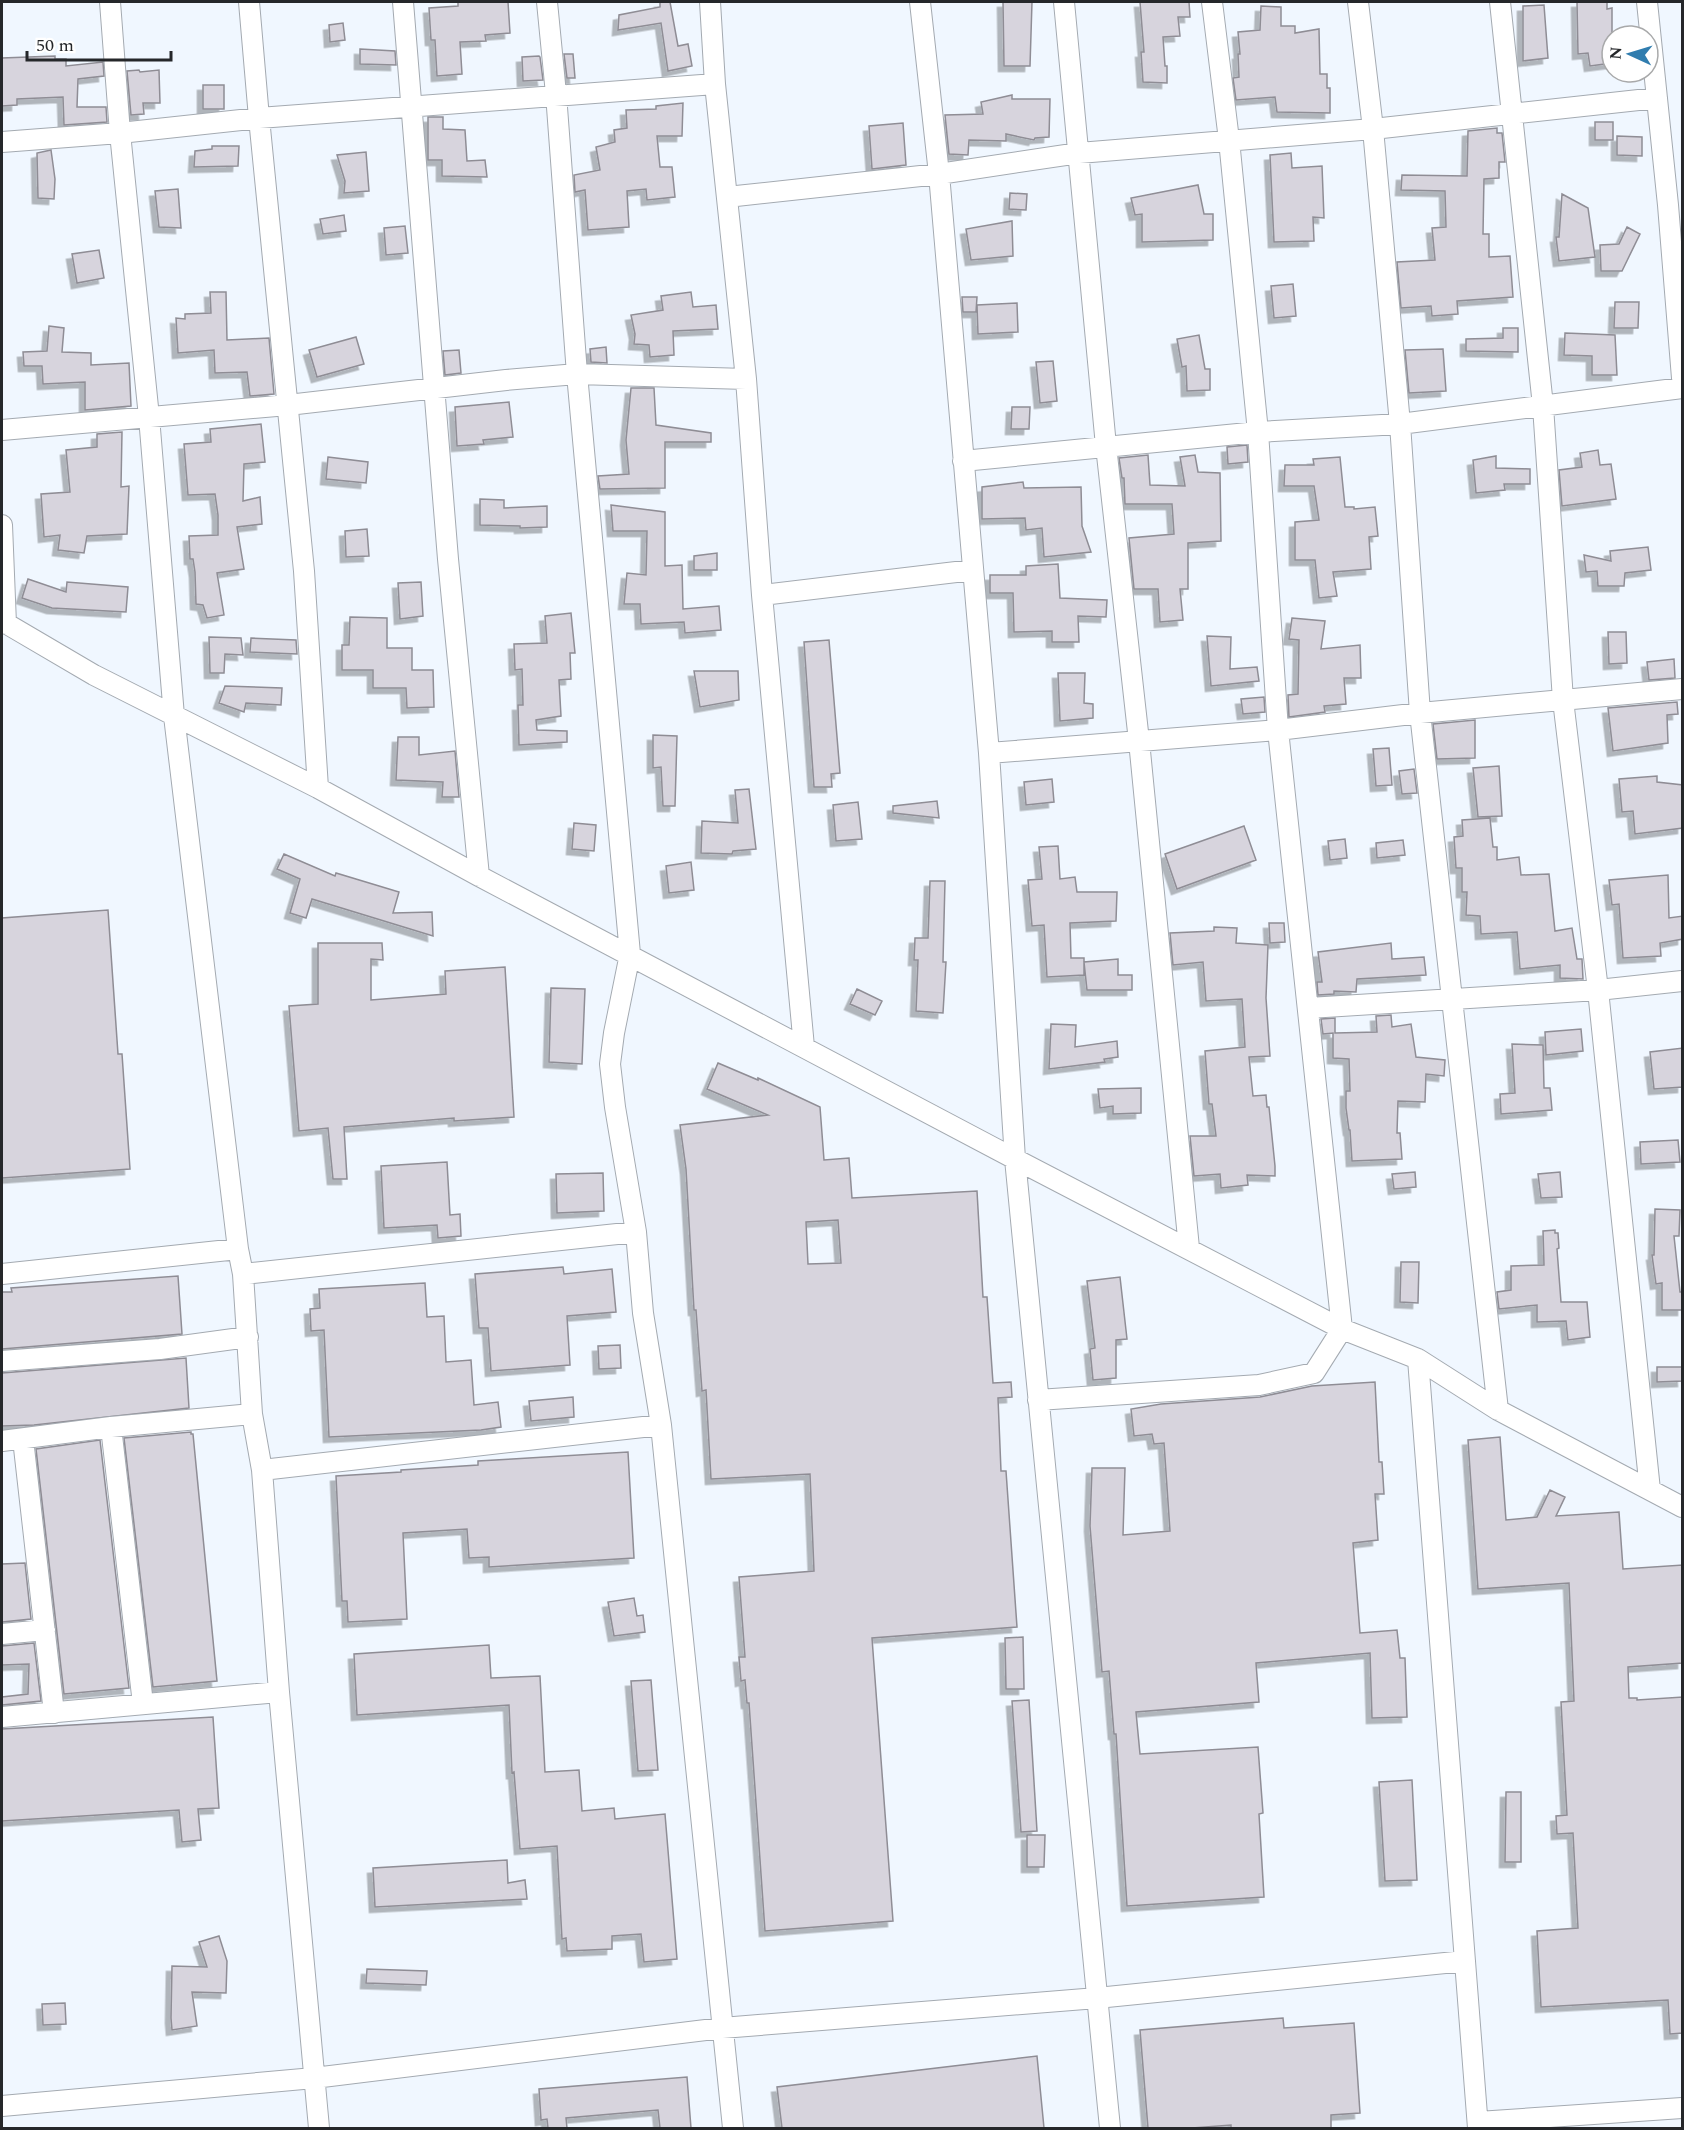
<svg xmlns="http://www.w3.org/2000/svg" width="1684" height="2130" font-family="Spectral,serif">
<defs>
<filter id="shadow"><feDropShadow dx="-5.5" dy="5.5" stdDeviation="0" flood-color="#0004"/></filter>
</defs>
<rect width="100%" height="100%" fill="#f0f7ff"/>
<path fill="#d7d4dd" stroke="#8f8d95" stroke-width="1.5" fill-rule="evenodd" filter="url(#shadow)" d="M458,2H508L510,33L485,35L486,41L460,42L462,74L437,76L435,40H431L429,8L458,6Z
M660,2H670L678,46L688,44L692,66L668,71L661,23L618,30L619,15L660,7Z
M1003,2H1032L1030,66H1004Z
M1140,2H1189L1190,17H1178L1180,36L1163,37L1165,66H1167V83L1143,82L1141,52H1144Z
M1577,2H1607V9L1612,8V63L1590,66L1588,53L1578,54Z
M1544,5L1548,58L1523,61V6Z
M1261,6L1281,7V26H1295V33L1319,29L1320,74H1327V88H1330V113L1277,112L1275,97L1236,100L1233,78L1239,77L1238,54H1240L1238,32L1260,30Z
M343,23L345,40L330,42L329,25Z
M360,49L395,51L396,65L360,64Z
M564,54H573L575,78H567Z
M55,56V59H66V66L103,62L104,76L78,79L77,107H106L107,122L64,125L63,97L17,99V105L2,106V58Z
M539,56L540,57L543,80L523,81L522,57Z
M139,70L140,72L159,70L160,103H143L144,114L131,115L127,71Z
M203,85H224V109H203Z
M1012,95V99H1050L1049,137L1035,138L1034,140L1006,134V141L969,140L968,155L949,154L945,115L983,114L981,102Z
M683,103L682,136H657L660,167H672L675,197L647,200L646,189L627,191L629,227L588,230L585,190L575,192L574,175L600,170L596,147L615,142L614,130L627,128L626,110L656,109V106Z
M428,117H443V129L465,130L467,161L485,160L487,177L442,176V160H428Z
M1595,122H1613V140H1595Z
M903,123L906,165L872,169L869,126Z
M1497,128V133H1502L1505,162H1499V178L1484,179L1483,234H1489V257L1510,256L1513,297L1457,301L1458,314L1432,316L1431,306L1401,308L1397,262L1435,260L1432,228L1446,227L1445,191L1401,190L1402,175L1467,176L1468,131Z
M1617,136L1642,137V156L1617,155Z
M212,146H239L238,166L194,167L195,151L212,149Z
M51,150L55,179L54,199L38,198L37,153Z
M366,152L369,191L344,193L345,181L337,155Z
M1291,153L1292,168L1322,166L1324,218L1313,217L1314,241L1274,242L1270,155Z
M1198,185L1204,214H1213V240L1142,242V214L1135,215L1131,198Z
M178,189L181,228L159,227L155,191Z
M1010,193L1027,194L1026,210L1009,209Z
M1562,194L1588,208L1595,257L1559,261L1556,237H1559Z
M344,215L346,231L323,234L320,219Z
M1012,221L1013,256L971,260L966,229Z
M405,226L408,253L386,255L384,228Z
M1627,227L1640,234L1622,271H1601L1600,245L1619,244Z
M99,250L104,278L77,283L72,254Z
M1293,284L1296,316L1274,318L1271,286Z
M210,292H226L227,340L269,338L274,394L250,396L247,372L215,373L214,350L178,353L176,318L185,319V314L211,313Z
M691,292L693,307L716,305L718,329L673,331L674,355L650,357L649,345L634,344L635,334L631,315L663,310L661,296Z
M962,297H977L976,312H963Z
M1615,302H1639L1638,328H1614Z
M1017,303L1018,332L978,334L977,305Z
M49,326L64,328L62,352L91,353V365L129,363L131,406L85,410V382L43,384L42,366H24L23,352L47,351Z
M1503,328H1518V352L1466,351V339L1503,338Z
M1565,333L1615,335L1617,375H1592V356L1564,355Z
M1199,335L1205,369H1210V390L1187,391L1186,366L1182,367L1177,339Z
M356,337L364,364L317,377L309,350Z
M606,347L607,363L591,362L590,349Z
M1443,349L1446,391L1409,393L1405,350Z
M459,350L461,373L445,375L443,351Z
M1053,361L1057,401L1040,403L1036,362Z
M631,388H654L656,425L711,433V442H665V488L600,489L598,476L629,474L626,440Z
M509,402L513,437L483,440L484,444L457,446L455,407Z
M1012,407H1030L1029,429H1011Z
M261,424L265,462L244,464L243,501L260,497L262,524L237,527L244,569L217,573L224,615L207,618L203,605L196,604L195,572L193,559H190L189,536L218,535V515L215,494L188,495L184,444L211,442L210,429Z
M122,432L121,487L129,486L127,534L87,536L84,553L58,550L60,535L44,537L41,494L70,492L66,450L97,447V434Z
M1247,445L1248,462L1228,464L1227,447Z
M1598,450L1600,465L1611,464L1616,499L1562,506L1559,470L1582,467L1580,453Z
M1148,455L1150,485L1185,486L1180,457L1195,455L1198,472L1220,473L1221,541L1188,543V589H1180L1183,620L1160,622L1158,589H1134L1129,538L1174,534L1172,504H1125L1124,478H1122L1119,458Z
M1496,456V468L1530,469V484H1504L1505,490L1476,493L1473,460Z
M328,457L368,462L366,483L326,479Z
M1340,457L1345,507H1354V509L1375,507L1378,536L1369,537L1371,569L1333,572L1337,596L1319,598L1315,560H1295V522L1319,520L1314,486H1284L1285,465H1314L1313,459Z
M1023,482L1024,488L1081,487L1082,526L1091,552L1044,557L1042,528L1026,530L1025,518L982,519V487Z
M480,499L504,500V508L547,506V527L520,528V526L480,525Z
M611,505L665,512V566L682,565L683,609L719,606L721,630L685,633L684,622L641,624L640,604H624L627,573L646,575L647,531H613Z
M367,529L369,556L346,557L345,531Z
M1648,547L1651,570L1625,573L1624,586H1598L1597,571L1586,572L1584,555L1611,561L1610,551Z
M717,553V570H694V556Z
M1058,564L1060,598L1107,600L1106,617L1078,616L1079,642H1052V631L1014,632L1013,593H990V575H1026V566Z
M28,579L66,592L67,582L128,587L126,612L52,608L22,598Z
M421,582L423,616L400,619L398,583Z
M571,613L575,653H570L571,679L559,680L561,716L536,720L537,730L567,731V742L519,745L518,705H523L522,669L515,670L514,644L547,643L545,616Z
M350,617L387,618V648H412V670H433L434,707L407,708L406,688H373V670H342V645H349Z
M1292,618L1325,621L1321,649L1360,645L1361,678H1344L1346,704L1324,706L1325,712L1289,717L1288,695L1298,694L1299,640L1289,639Z
M1608,632H1626L1627,663L1609,664Z
M1207,636L1231,637L1230,669L1257,667L1259,681L1211,686Z
M209,637L241,638L243,655L225,654L224,673H210Z
M251,638L296,640L297,654L250,652Z
M829,640L840,773L831,774L832,787H814L804,642Z
M1674,659L1675,678L1649,680L1647,662Z
M694,671H738L739,700L700,707Z
M1058,673H1085L1084,703L1093,704V718L1060,721Z
M225,686L282,688L281,705L246,703L244,712L219,703Z
M1264,697L1265,712L1243,714L1241,699Z
M1677,702L1678,714L1667,715L1668,743L1613,751L1608,708Z
M1475,720V758L1437,759L1433,724Z
M653,735L677,736L675,806H663L661,767L653,768Z
M398,737H419V755L455,751L459,797H442L443,782L396,780Z
M1389,748L1392,785L1376,786L1373,749Z
M1499,766L1502,816L1478,817L1473,768Z
M1414,769L1417,793L1402,794L1399,771Z
M1657,776V782L1683,785V828L1635,834L1633,811L1622,812L1619,779Z
M1052,779L1054,802L1026,805L1024,782Z
M749,789L756,849L733,851L732,854L701,853L702,821L738,823L735,790Z
M937,801L939,818L893,813V806Z
M858,802L862,839L836,841L833,805Z
M1490,818L1493,847H1497V860L1519,857L1521,875L1549,874L1555,931L1572,928L1577,959H1582L1583,979L1560,978V965L1520,969L1517,932L1481,934L1480,916L1466,915L1467,892H1462V868H1456L1454,837L1463,836L1462,820Z
M574,823L596,825L594,851L572,849Z
M1244,826L1256,860L1177,889L1165,854Z
M1345,839L1347,858L1330,860L1328,841Z
M1403,840L1405,855L1377,858L1376,843Z
M1058,846L1060,879L1075,877L1077,892H1117L1116,921L1070,923L1071,958H1084V975L1047,977L1044,925L1032,926L1028,880L1042,879L1039,847Z
M284,854L335,876L336,873L399,892L393,913L432,912L433,936L312,899L306,918L290,913L300,879L277,869Z
M691,862L694,890L669,893L666,866Z
M1668,875L1669,918L1683,916V939L1660,943L1661,956L1623,958L1619,904L1612,905L1609,880Z
M930,881H945L943,962H946L943,1013L916,1011L918,960H914L915,938H928Z
M108,910L118,1054H122L130,1169L2,1178V918Z
M1269,923H1284L1285,942L1270,943Z
M1214,927L1237,928L1236,943L1268,945L1266,998L1270,1056L1249,1057L1253,1096L1266,1095L1267,1107H1269L1275,1166V1176L1247,1175L1248,1185L1221,1188L1220,1174L1194,1176L1190,1136H1216L1212,1104H1209L1205,1051L1245,1047L1242,999L1206,1001L1203,962L1173,965L1170,933L1214,931Z
M318,943H382L383,960L371,959V1000L446,994L445,971L505,967L514,1117L454,1121V1118L344,1127L347,1179H333L328,1128L299,1131L289,1006L318,1004Z
M1391,943L1392,959L1424,957L1426,975L1357,979L1356,992L1334,991V994L1318,995L1317,982H1322L1318,952Z
M1118,959V975H1132V990H1087L1084,962Z
M551,988L585,989L582,1064L549,1062Z
M857,989L882,1001L875,1015L850,1004Z
M1391,1015L1392,1027L1411,1024L1416,1057L1445,1060L1444,1076L1426,1074L1425,1102L1398,1101L1397,1133H1400L1402,1159L1352,1161L1350,1130H1349L1346,1108V1091H1350L1349,1059L1333,1058V1033L1323,1034L1321,1019L1335,1018V1033L1377,1032L1376,1016Z
M1051,1024L1076,1025L1075,1047L1117,1041L1118,1057L1104,1059L1105,1062L1049,1069Z
M1581,1029L1583,1051L1546,1055L1545,1032Z
M1512,1044L1543,1045L1544,1088H1550L1552,1110L1501,1114L1500,1094L1515,1093Z
M1683,1048V1087L1654,1089L1650,1052Z
M718,1063L758,1080V1078L820,1107L824,1160L849,1158L852,1198L977,1191L983,1297H987L993,1383L1011,1382L1012,1397L998,1398L1001,1471H1006L1017,1627L872,1638L893,1921L765,1931L749,1703H747L745,1680L741,1681L739,1657H745L739,1577L814,1571L810,1474L711,1479L706,1390L702,1391L696,1310H694L686,1169L680,1125L768,1115L707,1089ZM838,1220L841,1263L808,1264L806,1222Z
M1141,1088V1113L1113,1114V1106L1100,1108L1098,1089Z
M1678,1140L1680,1162L1641,1164L1640,1142Z
M447,1162L450,1215L460,1214L461,1236L438,1238L437,1225L384,1228L381,1166Z
M1415,1172L1416,1187L1394,1189L1392,1174Z
M1560,1172L1562,1197L1541,1198L1538,1174Z
M603,1173L604,1211L557,1213L556,1174Z
M1655,1209L1680,1210L1679,1236H1674L1680,1292H1683V1310H1662V1283L1656,1284L1652,1255H1654Z
M1555,1230V1233H1558L1559,1248L1557,1249L1561,1302H1587L1590,1337L1568,1340L1566,1321L1537,1322V1305L1499,1309L1497,1292L1511,1290V1266L1544,1265L1543,1231Z
M1401,1262H1419L1418,1303L1400,1302Z
M563,1267L564,1274L612,1269L616,1312L567,1316L570,1365L491,1371L488,1328H479L475,1274Z
M178,1276L182,1334L2,1349V1292H12L11,1288Z
M1120,1277L1127,1339L1116,1340V1378L1093,1380L1090,1349L1095,1348L1087,1281Z
M425,1283L427,1317L444,1316L446,1362L471,1360L474,1405L498,1402L501,1427L481,1430L329,1437L324,1330L311,1331L310,1309L320,1308L319,1289Z
M620,1345L621,1368L599,1369L598,1346Z
M186,1358L189,1408L34,1425L2,1426V1373Z
M1657,1367H1682L1683,1381L1657,1382Z
M1375,1382L1379,1462H1382L1384,1494H1375L1378,1540L1353,1543L1360,1633L1397,1630L1400,1658H1405L1407,1717L1372,1718L1370,1653L1256,1663L1259,1702L1136,1712L1140,1754L1258,1747L1263,1813L1259,1814L1264,1897L1127,1906L1116,1734H1114L1109,1671L1102,1672L1090,1526L1092,1468H1125L1123,1535L1170,1531L1164,1443L1154,1444L1152,1434L1134,1436L1131,1409L1161,1404L1260,1397L1312,1386Z
M573,1397L574,1417L531,1421L529,1401Z
M191,1432V1434H193L217,1681L153,1687L124,1438Z
M1500,1437L1506,1520L1537,1517L1550,1490L1565,1497L1556,1516L1619,1512L1623,1569L1683,1565V1663L1628,1667L1629,1698H1637V1700L1683,1697V2033L1670,2034L1668,2000L1541,2007L1537,1931L1578,1928L1573,1833L1557,1834L1556,1816L1567,1815L1561,1702L1574,1701L1569,1583L1478,1589L1468,1440Z
M100,1440L129,1688L64,1694L36,1449Z
M628,1452L634,1558L489,1567V1557L469,1558L467,1529L403,1533L407,1619L348,1622L347,1601H342L336,1476L401,1472V1470L478,1465V1461Z
M25,1563L31,1619L2,1622V1564Z
M634,1598L637,1616L643,1615L645,1632L614,1636L608,1602Z
M1023,1637L1024,1689H1006L1005,1638Z
M34,1643L41,1701L2,1705V1697L28,1694L29,1664L2,1665V1646Z
M489,1645L491,1678L540,1676L545,1772L579,1770L582,1811L614,1808L615,1819L665,1814L677,1959L644,1962L641,1934L612,1936V1949L567,1951L566,1938L562,1939L557,1846L520,1849L514,1772L512,1773L509,1705L357,1715L354,1654Z
M651,1680L658,1770L638,1771L631,1681Z
M1029,1700L1037,1831L1021,1832L1012,1701Z
M213,1717L219,1808L198,1809L201,1840L182,1842L179,1810L2,1821V1729Z
M1412,1780L1417,1880L1385,1881L1379,1782Z
M1506,1792H1521V1862H1505Z
M1027,1835H1045L1044,1867H1027Z
M507,1860L508,1883L525,1880L527,1899L375,1907L373,1868Z
M219,1936L227,1961L226,1993L192,1992L197,2026L172,2030L171,2018L172,1966L207,1967L199,1942Z
M367,1969L427,1971L426,1985L366,1983Z
M65,2003L66,2024L43,2025L42,2004Z
M1283,2018L1284,2028L1354,2023L1360,2113L1331,2115V2128H1231V2125L1192,2128H1148L1140,2030Z
M1037,2056L1044,2128H782L777,2087Z
M687,2077L691,2128H660L658,2110L566,2118L567,2128H548L547,2119L541,2120L539,2089Z"/>
<g fill="none" stroke-linecap="round" stroke-linejoin="round">
<g stroke="#a4aab1" stroke-width="22">
<path id="minor" d="M110,2L120,133L149,417L174,716L238,1249L243,1274L252,1414L262,1470L279,1692L319,2128
M249,2L259,118L304,571L318,788
M403,2L448,559L479,876
M547,2L556,94L577,374L630,954L614,1033L610,1064L615,1107L636,1232L643,1313L661,1425L733,2128
M710,2L715,84L746,379L762,595L804,1047
M920,2L939,174L989,753L1015,1159L1110,2128
M1064,2L1106,446L1139,741L1189,1248
M1358,2L1373,129L1400,424L1420,713L1498,1410
M1500,2L1543,406L1563,700L1598,990L1650,1490
M1647,2L1668,205L1682,378
M2,142L120,133L259,118L715,84
M727,197L939,174L1079,153L1373,129L1657,98
M2,430L288,405L506,380L577,374L746,379
M963,461L1258,432L1400,424L1682,388
M2,525L6,624
M762,595L973,570
M2,621L94,675L318,788L479,876L1015,1159L1342,1329L1418,1359L1498,1410L1682,1507
M989,753L1278,730L1420,713L1682,689
M1309,1008L1598,990L1682,981
M2,1274L238,1249
M243,1274L636,1232
M1418,1359L1478,2128
M2,1361L160,1349L248,1337
M1038,1400L1259,1385L1314,1373L1342,1329L1278,730L1258,432L1229,140L1212,2
M111,1427L143,1704
M23,1439L54,1713
M2,1441L111,1427L252,1414
M262,1470L661,1425
M2,1634L45,1630
M2,1717L279,1692
M2,2106L314,2078L722,2028L1097,1998L1465,1961
M1478,2122L1682,2108"/>
</g>
<use href="#minor" stroke="#fff" stroke-width="20"/>
</g>
<rect width="1684" height="2130" fill="none" stroke="#25272a" stroke-width="6"/>
<g transform="translate(1630 54) rotate(274)"><circle r="28" fill="#ffffff" stroke="#a8a9aa" stroke-width="1.5"/>
<path d="M0-4.5L10 22L0 15L-10 22Z" fill="#307daf"/>
<text y="-9" font-size="16" font-weight="bold" text-anchor="middle" fill="#25272a">N</text>
</g>
<path d="M27 51v9h144v-9" fill="none" stroke="#25272a" stroke-width="3"/>
<text x="36" y="51" font-size="18" fill="#25272a" stroke="#ffffff" stroke-width="4.5" paint-order="stroke">50 m</text>
</svg>
